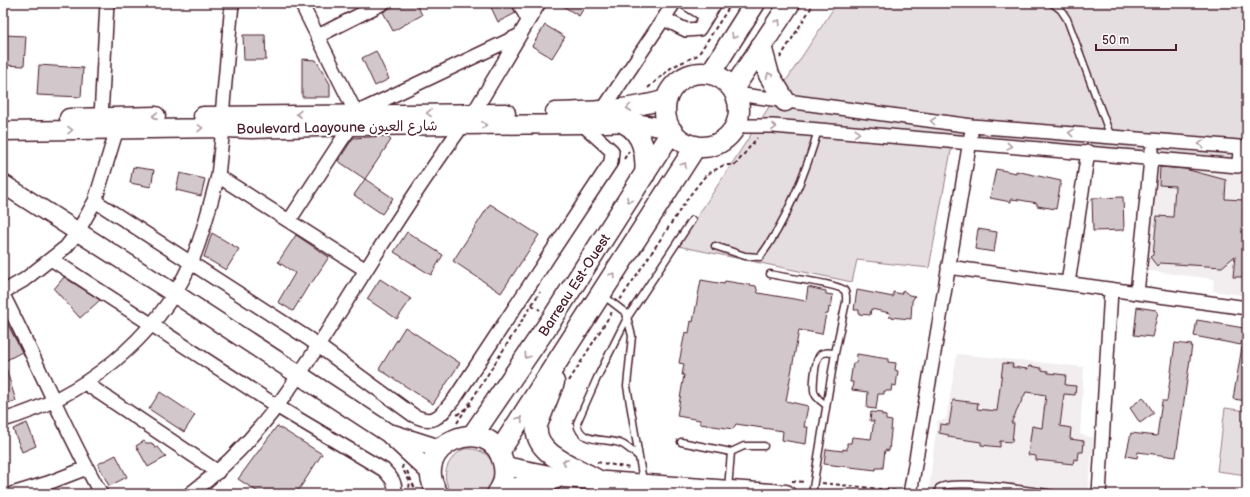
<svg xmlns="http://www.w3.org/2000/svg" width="1250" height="497" font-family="'Balsamiq Sans','Playpen Sans Arabic',sans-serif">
<rect width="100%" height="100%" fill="#fff"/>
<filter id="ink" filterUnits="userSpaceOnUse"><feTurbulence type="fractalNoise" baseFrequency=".025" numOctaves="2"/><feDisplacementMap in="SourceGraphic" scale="8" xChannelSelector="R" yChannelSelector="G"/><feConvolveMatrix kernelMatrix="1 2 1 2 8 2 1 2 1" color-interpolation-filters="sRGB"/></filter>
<g filter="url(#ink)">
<path fill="#f2eeef" d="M1150,163L1247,173V296L1213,291L1214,279L1142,270Z
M957,354L1084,367L1080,434L1094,438L1087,494H961L929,490L937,421L946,419Z"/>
<path fill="#e5dee0" stroke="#987e86" d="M837,3H1247V165L954,135L929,268L857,260L852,282L678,246Z
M1225,408L1247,411V475L1217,471Z
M464,449C492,446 505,474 487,494H455C437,480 447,457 464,449Z"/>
<path fill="#d2c7cb" stroke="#4a1f2b" d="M399,3H416L422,15L393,31L383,12Z
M489,3H511L516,13L498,22Z
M558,3H587L579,16Z
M545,25L565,37L552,58L532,46Z
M3,35L26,36L24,66L3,65Z
M243,35H265L266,60H244Z
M376,51L389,79L375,86L362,58Z
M302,59L316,60L330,84V97H302Z
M39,65L83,68L81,97L37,95Z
M386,136L391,140L365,179L338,161L353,138Z
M133,167L154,170L151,187L130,183Z
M1160,167L1185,169L1226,180L1225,199L1244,200L1243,213L1247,229L1246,277H1233L1235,256L1222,267L1160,263L1157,266L1150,257L1153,255L1157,216L1173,217L1175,186L1159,185Z
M996,169L1016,173V171L1061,181L1056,209L1037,206V203L1020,200L1011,199V202L990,198Z
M180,173L205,179L201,196L176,190Z
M365,179L393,198L382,214L354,195Z
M1123,197L1124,230L1093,231L1092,198Z
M490,204L539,235L501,293L453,261Z
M978,229L997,232L994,252L975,249Z
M407,232L443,255L431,275L394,252Z
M212,233L239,249L226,270L204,257Z
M296,235L329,257L311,284L310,283L293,311L278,302L295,273L278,262Z
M64,277L100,300L80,318L54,289Z
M380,279L411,299L397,319L367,299Z
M701,280L724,284L725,281L756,286L758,293L806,301L808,287L826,291V294L833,295L831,308L829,307L828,314H826L822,334L799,330L786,401L808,406L804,427H808L806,444L782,440L783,431L736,424L733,429L700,424V420L677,416L684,375H682L684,364L679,363L685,332L689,333L691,321L693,322Z
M857,290L893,297V292L901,294L903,290L909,295L915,296L912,301L911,319L889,317L890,313L871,309L870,315L859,314V310H854Z
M1137,307L1156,310L1158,312L1152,337L1134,335Z
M3,315L22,352L3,362Z
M1197,320L1244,328L1241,345L1194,336Z
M405,327L460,363L433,404L379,369Z
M1175,343L1192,345L1176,457L1138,452L1137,458L1126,456L1131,433L1157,436L1162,401H1167Z
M1242,347L1247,348V401L1233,399Z
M857,354L888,359V362L896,363L895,370L898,371L896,386L892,385L891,391H884V394H878L876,409L867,408L868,392L852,390L853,382H850L853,363H856Z
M1003,363L1013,364L1012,367L1028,369L1029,366L1041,368V370L1048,371V373L1066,375L1065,385L1076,386L1075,395L1064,394L1060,426L1071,428L1070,439L1084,441L1083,452H1079L1078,460L1074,459L1073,464L1036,460V456L1028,455L1032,426L1042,428L1046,395L1026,392L1011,423H1014L1012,442L1000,441V447L981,445V442L948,437L949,435L939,433L940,424L949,425L953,400L978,403L977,409L997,411Z
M5,365L16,401L3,404V366Z
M160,392L195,415L184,432L149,409Z
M1143,397L1154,413L1140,423L1130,408Z
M871,412L882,413V415L886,416V420L892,421L889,451L885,450L883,468H876V470L824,464L826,449L843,451V449L847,450V443H851L852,437L871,439L874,421H870Z
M27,423L36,446L22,452L13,429Z
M277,426L322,454L296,494H261L238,479Z
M144,441L146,443H152L155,448L158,447L166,457L148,467L136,446Z
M116,455L127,477L109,486L98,464Z"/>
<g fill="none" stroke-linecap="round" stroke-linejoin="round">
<g stroke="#4a1f2b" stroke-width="9">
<path id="lane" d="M1052,3L1061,10L1067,19L1111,137
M715,246L745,256L760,257C785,224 807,170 818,130
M770,274C784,278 836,283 844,290C847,293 846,298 846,302L835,353L812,494
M604,296L626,313L632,336L627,386L643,481
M826,405C822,402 817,399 815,394C812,389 815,359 820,355C824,351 830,353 835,353
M681,442L731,452L728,489
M731,452L744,446H764
M639,457C634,453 628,447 622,444C606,437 580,445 577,423L597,378L627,318L692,220
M607,494L608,483
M938,494L939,488C953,478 1034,491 1054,494"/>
</g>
<g stroke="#4a1f2b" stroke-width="16">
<path id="street" d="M301,3L356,113L520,35
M519,3L528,20
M686,3L707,16
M664,19L686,30L699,29L715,3
M318,36L383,3
M602,111L674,3
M474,112L539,3
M222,116L232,3
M101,117L107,3
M735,126H773L1238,166L1241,149L1239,147L972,126L736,94
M223,128L218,176L366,270
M95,201L309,339L413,415C436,427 441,414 455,398L611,162L612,151L582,124
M289,221L341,141L352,126
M51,259L278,407L384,470C391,478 397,483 394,494
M948,267L1247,308
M1068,283L1088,152
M3,292L24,280L66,247L77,233L95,201L117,129
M1137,293L1152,150
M3,295C37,361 65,430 101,494
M85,383L218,472
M3,420C83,397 156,339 191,263C203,236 210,204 218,176
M12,494L48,483L87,468
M190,494C262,440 299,376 346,302C383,242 421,182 463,125
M910,494L971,135
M1099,494L1111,290"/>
</g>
<g stroke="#4a1f2b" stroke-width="21">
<path id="secondary" d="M555,112C593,111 630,110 667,99
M203,116L506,113
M69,118L156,116
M3,131L223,128L252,129L352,126L582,124L630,122L671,129
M3,184L183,299L388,433L431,473
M393,434L440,449
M505,466L564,478L786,494
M500,490L555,480"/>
</g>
<g stroke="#4a1f2b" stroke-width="23">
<path id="primary" d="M761,46L769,75L785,101
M665 110a37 37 0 1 1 74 0a37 37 0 1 1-74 0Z
M710,74L755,3
M733,89L790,3
M624,123C643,132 647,155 645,174
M554,382L537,425C532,455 579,468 599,481
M472,436L552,319L672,131
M499,452L696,146
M438,494C406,445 490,410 503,462C506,473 504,485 497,494"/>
</g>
<path stroke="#4a1f2b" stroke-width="2" stroke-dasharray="4 3" stroke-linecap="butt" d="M780,58L814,3
M648,88L672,67L698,55L732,3
M624,159L629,151
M620,300L690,195L706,175L722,166L736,164L757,138
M532,305L540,310
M569,381L612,312
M457,415L470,405L474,407
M457,423L540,292
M597,462L630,468
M403,465L402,468L410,482L408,494
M407,471L415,489L412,494
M792,481L806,482
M822,483L899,491"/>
<use href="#lane" stroke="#fff" stroke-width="6"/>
<use href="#street" stroke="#fff" stroke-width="13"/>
<use href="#secondary" stroke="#fff" stroke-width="18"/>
<use href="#primary" stroke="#fff" stroke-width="20"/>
</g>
<defs><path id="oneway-chevron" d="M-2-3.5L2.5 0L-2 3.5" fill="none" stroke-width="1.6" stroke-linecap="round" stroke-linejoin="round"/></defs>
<g stroke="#ae9aa0">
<use href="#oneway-chevron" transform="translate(778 22) rotate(-56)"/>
<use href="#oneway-chevron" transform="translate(734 36) rotate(122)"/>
<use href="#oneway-chevron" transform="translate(769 75) rotate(-113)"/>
<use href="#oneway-chevron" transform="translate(629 108) rotate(173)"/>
<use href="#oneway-chevron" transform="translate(429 113) rotate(179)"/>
<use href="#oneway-chevron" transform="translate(299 114) rotate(179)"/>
<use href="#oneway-chevron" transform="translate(155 116) rotate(180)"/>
<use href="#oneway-chevron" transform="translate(933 121) rotate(-173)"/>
<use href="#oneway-chevron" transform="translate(484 125) rotate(-1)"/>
<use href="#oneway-chevron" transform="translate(774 127) rotate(3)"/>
<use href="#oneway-chevron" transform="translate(200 128) rotate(-1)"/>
<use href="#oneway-chevron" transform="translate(70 130) rotate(-1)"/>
<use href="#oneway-chevron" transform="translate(857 133) rotate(5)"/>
<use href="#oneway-chevron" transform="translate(1071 133) rotate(-175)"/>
<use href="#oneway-chevron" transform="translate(1201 144) rotate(-176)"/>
<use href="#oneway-chevron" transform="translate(1009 146) rotate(5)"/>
<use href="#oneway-chevron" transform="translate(684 165) rotate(-57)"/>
<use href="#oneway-chevron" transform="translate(629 200) rotate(122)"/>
<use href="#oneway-chevron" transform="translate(613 275) rotate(-57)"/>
<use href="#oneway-chevron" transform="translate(527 356) rotate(124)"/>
<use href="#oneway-chevron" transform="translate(520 419) rotate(-58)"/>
<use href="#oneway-chevron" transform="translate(565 462) rotate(-153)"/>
</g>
</g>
<g text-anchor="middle" stroke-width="4" stroke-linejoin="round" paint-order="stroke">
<g font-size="14" fill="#4a1f2b" stroke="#fff">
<text transform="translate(337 127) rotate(-1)" y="5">Boulevard Laayoune شارع العيون</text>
<text transform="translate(574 285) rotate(-57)" y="5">Barreau Est-Ouest</text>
</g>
</g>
<rect width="1250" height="497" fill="none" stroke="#fff" stroke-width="16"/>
<rect x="8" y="8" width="1234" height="481" fill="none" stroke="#4a1f2b" stroke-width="1.5" filter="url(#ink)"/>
<path d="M1096 44v6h80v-6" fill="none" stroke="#4a1f2b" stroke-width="2"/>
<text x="1102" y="44" font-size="12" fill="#4a1f2b" stroke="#ffffff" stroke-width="3" paint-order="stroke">50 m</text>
</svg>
